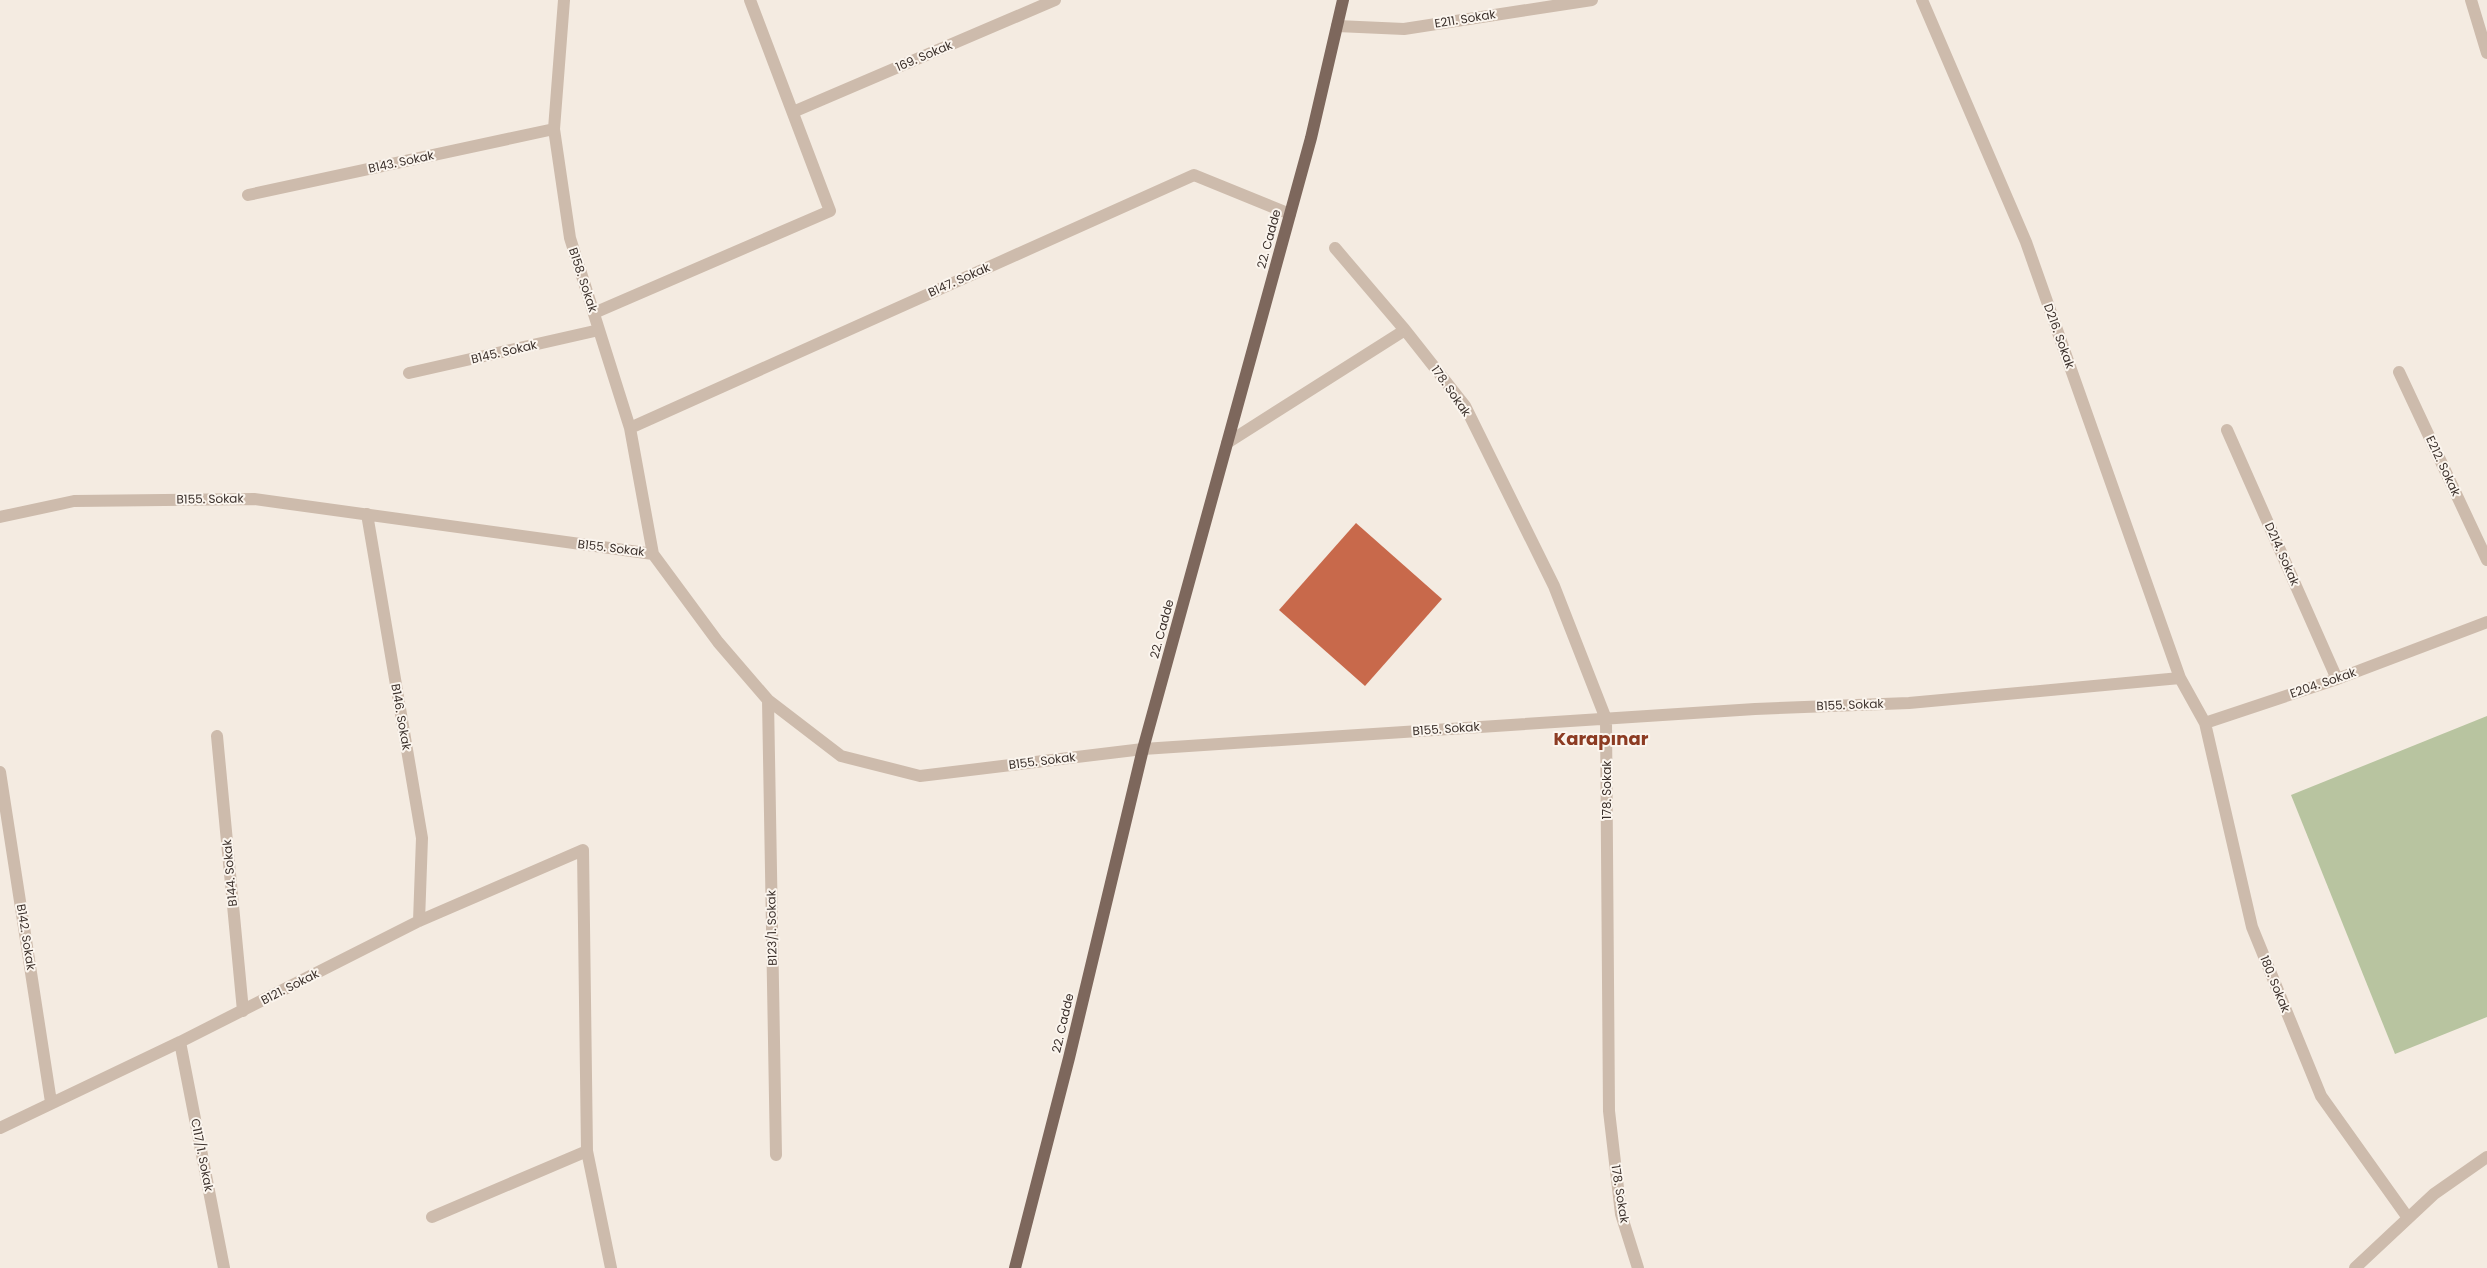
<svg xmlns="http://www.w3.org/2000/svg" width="2487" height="1268" font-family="Poppins,sans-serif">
<rect width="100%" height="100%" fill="#f4ebe1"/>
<path fill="#b8c4a0" d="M2487,716V1017L2395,1054L2291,795Z"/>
<path fill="#c8694b" d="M1356,523L1442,599L1365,686L1279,610Z"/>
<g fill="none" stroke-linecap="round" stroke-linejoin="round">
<path stroke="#cdbbac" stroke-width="12" d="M564,0L554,129L570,238L630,428L653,554
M1922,0L2026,242L2180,678L2205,723L2337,679L2487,622
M2471,0L2487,53
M1337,26L1404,29L1592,0
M793,112L1055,0
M248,195L554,129
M1335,248L1405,330
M594,313L830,211L750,0
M2399,372L2487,560
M409,373L599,330
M630,428L1194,175L1290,214
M2227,430L2337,679
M1227,443L1405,330L1465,406L1554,586L1606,719L1609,1111L1621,1214L1638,1268
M367,514L422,838L419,921
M0,517L74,501L254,499L653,554L718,642L768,700L841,756L920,776L1143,749L1755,709L1909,703L2180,678
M768,700L776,1155
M2205,723L2252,927L2321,1096L2408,1218
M217,736L243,1011
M0,772L51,1102
M180,1042L224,1268
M0,1128L180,1042L419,921L583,850L587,1151L611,1268
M432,1217L587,1151
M2355,1268L2434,1194L2487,1157"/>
<path stroke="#7d675c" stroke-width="12" d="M1015,1268L1069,1058L1143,749L1311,138L1343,0"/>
</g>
<g text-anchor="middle" stroke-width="4" stroke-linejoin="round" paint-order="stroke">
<g font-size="12" fill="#3b302b" stroke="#fbf5ee">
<text transform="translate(1465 19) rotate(-9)" y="4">E211. Sokak</text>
<text transform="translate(924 56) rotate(-23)" y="4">169. Sokak</text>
<text transform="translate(401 162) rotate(-12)" y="4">B143. Sokak</text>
<text transform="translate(1269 239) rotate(-75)" y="4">22. Cadde</text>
<text transform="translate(583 280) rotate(72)" y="4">B158. Sokak</text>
<text transform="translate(959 280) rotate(-24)" y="4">B147. Sokak</text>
<text transform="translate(2059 336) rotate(70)" y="4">D216. Sokak</text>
<text transform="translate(504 352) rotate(-13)" y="4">B145. Sokak</text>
<text transform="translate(1451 391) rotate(55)" y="4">178. Sokak</text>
<text transform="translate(2443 466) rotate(65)" y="4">E212. Sokak</text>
<text transform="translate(210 499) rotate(-1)" y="4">B155. Sokak</text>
<text transform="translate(611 548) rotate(7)" y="4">B155. Sokak</text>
<text transform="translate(2282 554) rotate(66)" y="4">D214. Sokak</text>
<text transform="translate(1162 629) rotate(-75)" y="4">22. Cadde</text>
<text transform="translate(2323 683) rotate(-19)" y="4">E204. Sokak</text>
<text transform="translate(1850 705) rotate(-2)" y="4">B155. Sokak</text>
<text transform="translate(401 717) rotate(80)" y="4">B146. Sokak</text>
<text transform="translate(1446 729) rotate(-4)" y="4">B155. Sokak</text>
<text transform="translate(1042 761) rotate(-7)" y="4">B155. Sokak</text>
<text transform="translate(1607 790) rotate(-90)" y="4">178. Sokak</text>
<text transform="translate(230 873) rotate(-95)" y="4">B144. Sokak</text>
<text transform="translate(772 928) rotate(-91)" y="4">B123/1. Sokak</text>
<text transform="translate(26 937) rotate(81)" y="4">B142. Sokak</text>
<text transform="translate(2275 984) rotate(68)" y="4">180. Sokak</text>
<text transform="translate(290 987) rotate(-27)" y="4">B121. Sokak</text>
<text transform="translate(1063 1023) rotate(-77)" y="4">22. Cadde</text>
<text transform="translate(202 1155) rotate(79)" y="4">C117/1. Sokak</text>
<text transform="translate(1620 1194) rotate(81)" y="4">178. Sokak</text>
</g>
<g font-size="18" font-weight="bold" fill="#8c3b22" stroke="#fbf5ee">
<text x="1601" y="745">Karapınar</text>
</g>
</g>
</svg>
